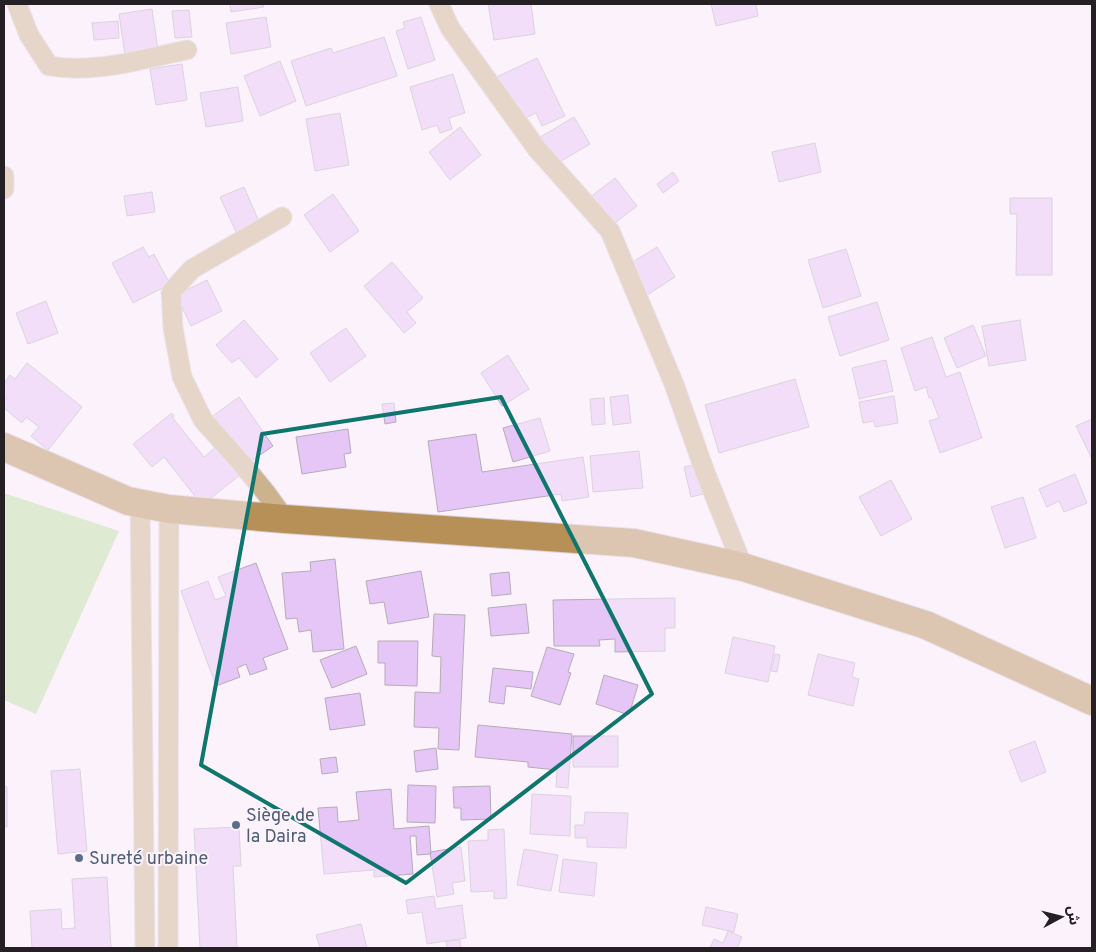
<svg xmlns="http://www.w3.org/2000/svg" width="1096" height="952" font-family="Overpass,'Noto Sans Arabic',sans-serif">
<rect width="100%" height="100%" fill="#fbf2fc"/>
<path fill="#bddfa2" d="M4,493L119,531L36,714L4,700Z"/>
<path fill="#e6c5f7" stroke="#b4adb8" d="M230,4H263L264,7L231,12Z
M488,4H531L535,34L494,40Z
M711,4H756L758,16L716,26Z
M152,9L159,57L126,62L119,14Z
M189,10L192,37L175,38L172,11Z
M266,17L271,47L231,54L226,23Z
M421,17L435,60L408,69L396,31L405,28L403,22Z
M118,21L119,38L94,40L92,23Z
M384,37L397,76L306,106L291,61L331,48L333,53Z
M537,58L565,116L542,126L536,113L511,125L490,80Z
M280,61L296,101L260,116L244,76Z
M182,64L187,100L156,105L150,69Z
M453,74L465,113L449,118L452,129L440,133L437,125L422,130L410,87Z
M238,87L243,121L206,127L200,93Z
M340,113L349,165L315,171L306,119Z
M574,117L590,144L553,166L537,139Z
M460,127L481,155L450,180L429,152Z
M815,143L821,172L779,182L772,152Z
M673,172L679,181L663,193L657,184Z
M615,178L637,206L607,229L585,201Z
M244,187L260,224L237,234L220,197Z
M152,192L155,212L127,216L124,196Z
M333,194L359,231L330,252L304,215Z
M1010,198H1052V275H1016L1017,214H1010Z
M143,247L149,257L154,254L170,284L133,303L112,263Z
M657,247L675,277L647,295L628,265Z
M846,249L861,296L823,308L808,260Z
M392,262L423,298L407,312L416,323L404,333L364,286Z
M207,280L222,311L191,326L176,295Z
M46,301L58,333L28,344L16,313Z
M877,302L889,340L840,356L828,317Z
M244,320L278,359L256,378L239,358L232,363L216,345Z
M1020,320L1026,360L989,366L982,326Z
M973,325L986,356L957,368L944,338Z
M346,328L366,356L330,382L310,353Z
M932,337L946,377L960,372L982,438L940,453L929,421L939,418L931,397L929,398L926,387L915,391L901,348Z
M508,355L529,389L502,406L481,373Z
M886,360L893,391L859,399L852,368Z
M27,363L82,407L48,450L31,436L39,427L26,417L22,423L4,408V401L7,398L4,395V383L10,375L15,379Z
M795,379L809,427L719,453L705,405Z
M628,395L631,423L613,425L610,397Z
M894,396L898,423L875,427L874,421L863,423L859,402Z
M239,397L273,446L244,466L210,418Z
M604,398L605,424L592,425L590,399Z
M394,403L396,422L385,424L382,404Z
M172,413L174,416L172,417L204,457L217,446L240,475L202,505L164,457L152,467L133,444Z
M540,418L550,451L513,462L503,428Z
M1092,419V459L1076,426Z
M348,429L351,453L344,454L346,467L302,474L296,437Z
M476,434L482,472L583,457L589,497L562,501L561,494L438,512L428,441Z
M639,451L643,488L593,492L590,456Z
M696,464L703,494L691,497L684,467Z
M1075,474L1087,503L1064,512L1059,501L1047,507L1039,489Z
M891,480L912,519L881,536L859,497Z
M1023,497L1036,538L1005,548L991,507Z
M335,559L344,649L313,652L311,630L299,632L297,618L286,619L282,573L311,571L310,562Z
M256,563L288,649L263,658L267,669L250,675L246,664L237,668L240,677L216,686L181,591L208,581L215,600L226,596L218,577Z
M421,571L429,617L388,624L384,602L370,604L366,581Z
M509,572L511,594L492,596L490,574Z
M675,598V628H665V651L615,652V639L599,640L600,646H554L553,600Z
M526,604L529,633L491,636L488,608Z
M434,614L465,615L459,750L438,749L439,728L414,727L415,692L440,693L441,657L432,656Z
M733,637L775,646L768,682L725,673Z
M378,641H418L417,686L385,685V663H378Z
M356,646L367,674L332,688L320,660Z
M547,647L574,654L568,672L571,673L560,705L531,696Z
M775,654L780,655L777,672L771,671Z
M818,654L855,663L852,677L859,679L853,706L808,695Z
M493,668L533,672L531,689L506,686L504,704L489,702Z
M604,675L638,685L629,715L596,704Z
M360,693L365,725L330,730L325,698Z
M478,725L572,734L568,788L556,787L557,770L528,767V762L475,757Z
M573,736H618V767H573Z
M1035,741L1046,772L1021,782L1009,751Z
M436,748L438,769L416,772L414,751Z
M336,757L338,772L322,774L320,759Z
M80,769L87,851L58,854L51,771Z
M408,785L436,786L435,823L407,822Z
M4,786L7,787V827H4Z
M490,786L491,819L461,820V808H454L453,787Z
M391,789L394,829L429,826L431,854L417,855L416,836H410L413,874L374,877V870L324,874L318,808L337,807L338,822L359,820L356,792Z
M532,794L571,796L570,836L530,834Z
M585,812L628,813L626,848L587,847V838H575V825H584Z
M239,827L241,866H233L237,948H200L194,829Z
M504,829L507,898L494,899V891L471,892L468,841L488,840V830Z
M461,847L465,881L452,883L454,894L437,897L430,852Z
M524,849L558,855L551,891L517,885Z
M563,859L597,863L594,896L559,892Z
M107,877L111,948H32L30,911L61,909L62,929L75,928L72,879Z
M434,896L436,909L462,905L466,938L427,944L422,912L408,914L406,900Z
M706,907L738,914L734,932L702,925Z
M361,924L367,948H320L316,935Z
M728,931L742,937L737,948H710L714,939L723,943Z
M460,940L461,948H447L446,941Z"/>
<g fill="none" stroke-linecap="round" stroke-linejoin="round">
<g stroke="#d9d0d9" stroke-width="21">
<path id="minor" d="M17,4L29,35L49,66C95,74 142,59 187,50
M439,4L450,28L537,149L610,231L674,384L705,472L743,567
M4,176V189
M282,217L192,269L171,292L173,328L182,377L203,420L243,465L266,493L285,519
M140,503L145,948
M168,948L169,509"/>
</g>
<g stroke="#d9d0d9" stroke-width="30">
<path id="secondary" d="M4,447L128,501L169,509L285,519L634,543L743,567L926,625L1092,701"/>
</g>
<use href="#minor" stroke="#ccb28d" stroke-width="19"/>
<use href="#secondary" stroke="#b79058" stroke-width="28"/>
</g>
<path d="M0 0H1096V952H0ZM501,397L652,694L406,883L201,765L262,434Z" fill="#fbf2fc" fill-opacity=".55" fill-rule="evenodd"/>
<path fill="none" stroke="#0f766e" stroke-width="4" stroke-linejoin="round" d="M501,397L652,694L406,883L201,765L262,434Z"/>
<g fill="#5c6f8a" stroke="#fbf2fc" stroke-width="2">
<circle cx="236" cy="825" r="5"/>
<circle cx="79" cy="858" r="5"/>
</g>
<g text-anchor="middle" stroke-width="4" stroke-linejoin="round" paint-order="stroke">
<g font-size="18" fill="#4e5e75" stroke="#fbf2fc" text-anchor="start">
<text x="246" y="821">Siège de<tspan x="246" dy="21">la Daira</tspan></text>
<text x="89" y="864">Sureté urbaine</text>
</g>
</g>
<rect width="1096" height="952" fill="none" stroke="#242024" stroke-width="10"/>
<g transform="translate(1061 917) rotate(83)" stroke="#fbf2fc" stroke-width="4" paint-order="stroke">
<path d="M0-4L9 19L0 12L-9 19Z" fill="#242024"/>
<text y="-8" font-size="14" font-weight="bold" text-anchor="middle" fill="#242024">ش</text>
</g>
</svg>
